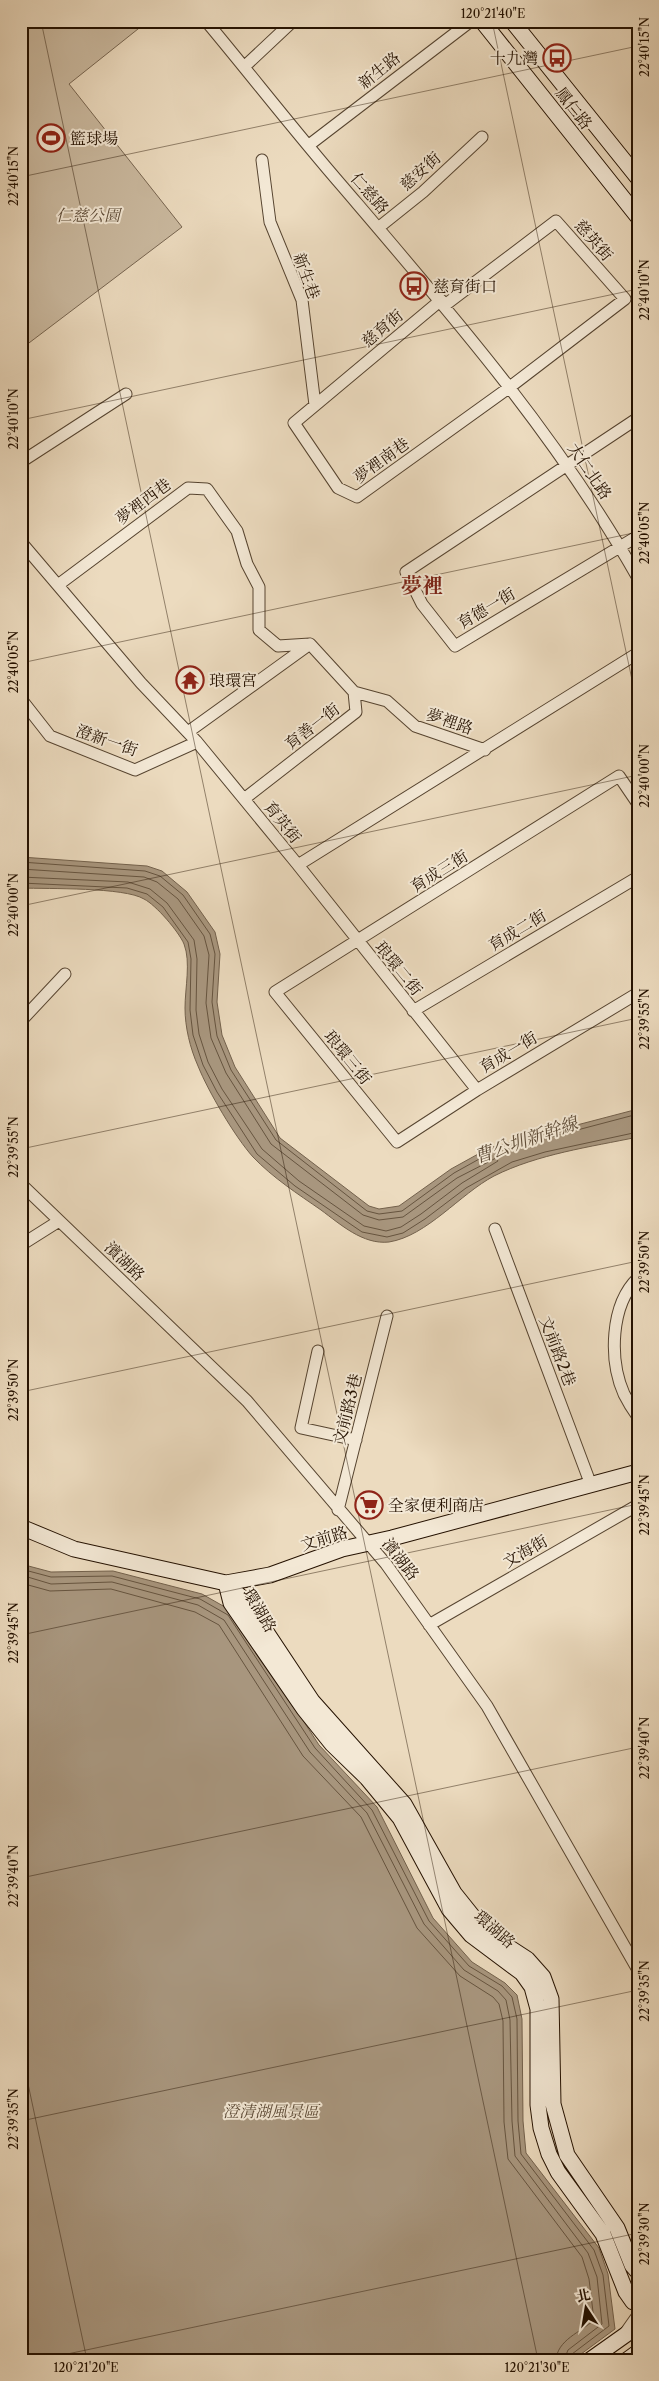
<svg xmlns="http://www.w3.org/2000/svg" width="659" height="2381" font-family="'Libre Caslon Text','Noto Serif TC',serif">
<rect width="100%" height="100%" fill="#ecdbbf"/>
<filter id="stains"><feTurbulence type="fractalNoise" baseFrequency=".004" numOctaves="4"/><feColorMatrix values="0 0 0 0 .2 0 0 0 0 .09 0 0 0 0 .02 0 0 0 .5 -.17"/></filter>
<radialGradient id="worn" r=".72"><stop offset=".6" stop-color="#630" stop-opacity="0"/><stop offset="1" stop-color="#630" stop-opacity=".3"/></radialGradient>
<path fill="#cab99f" stroke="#776550" d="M21,21H148L69,84L182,227L21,349Z"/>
<path fill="#a8967e" stroke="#73614c" d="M21,857L147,866L162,871L187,892L215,932L220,954L217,1002L222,1035L235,1067L280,1138L369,1206L379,1209L399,1206L451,1169L489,1148L638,1109V1137C590,1147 538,1154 494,1176C460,1194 427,1236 389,1242C363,1245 340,1224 321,1210C298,1194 273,1178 253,1157C235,1137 208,1091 198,1066C190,1048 185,1027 185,1008C185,988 191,962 184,944C179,932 156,905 144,899C124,887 49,889 21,888Z
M21,1564L51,1572L113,1571L202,1594L232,1611L319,1745L377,1807L433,1918L472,1962L505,1983L517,1995L522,2019L523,2121L526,2153L599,2248L608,2274L615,2329L573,2360H21Z"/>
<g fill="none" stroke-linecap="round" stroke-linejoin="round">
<path stroke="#66543f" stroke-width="1" d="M21,862L145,871L160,876L183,895L210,934L215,954L212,1002L217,1036L231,1070L276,1140L367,1211L379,1214L402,1211L454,1173L490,1153L638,1114
M21,869L144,877L157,882L178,899L204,936L209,955L206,1003L211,1038L226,1073L271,1144L363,1215L379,1220L403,1217L457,1178L496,1158L498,1161L462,1183L421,1214L401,1227L386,1231L364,1226L299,1181L262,1149L222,1089L208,1062L199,1034L196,1010L197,959L194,940L167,903L150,889L128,882L21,877
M21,883L127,888L147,894L163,907L188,942L191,959L190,1010L193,1035L203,1065L217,1092L257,1154L295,1186L362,1232L387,1237L403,1233L425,1219L466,1188L512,1162L545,1152L638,1132
M21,1569L51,1577L112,1576L200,1599L228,1615L315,1748L372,1810L429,1921L469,1966L502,1986L512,1997L517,2019L518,2121L521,2154L594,2250L603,2275L609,2326L572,2354L570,2360
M21,1575L51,1584L112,1582L198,1605L224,1620L310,1752L367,1813L424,1924L464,1970L498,1991L506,2000L510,2020L512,2121L515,2156L588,2253L597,2277L602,2324L568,2350L564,2360
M21,1583L50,1591L111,1589L195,1612L219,1625L303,1756L361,1817L417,1928L460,1976L493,1997L499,2004L503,2021L504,2122L508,2159L582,2257L589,2279L594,2320C581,2332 557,2340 556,2360"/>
<g stroke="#564430" stroke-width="13">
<path id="street" d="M206,21C252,76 296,133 343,187C449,311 557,435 638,578
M244,67L293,21
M309,145L471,21
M262,160L270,222L302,300L315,405
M378,228L423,192L482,137
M441,300L294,423L338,488L357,497L510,387L625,299L556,221L445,305
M638,418L406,572L422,604L455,646L638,536
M21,462L126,394
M21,542L141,683L197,742L298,865L638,653
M58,585L188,488L207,489L237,531L247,564L259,587V630L278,646L310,644
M354,692L387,701L415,726L485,750
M21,699L50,736L135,770L197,742
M188,732L310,644L354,692L356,712L244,799
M638,804L619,776L275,992L397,1142L477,1090L638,993
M298,865L477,1090
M413,1011L638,877
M21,1021L65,974
M21,1184L247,1401L386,1564L487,1706L638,1970
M495,1229L591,1485
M21,1245L59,1221
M638,1278C610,1305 609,1360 624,1394C628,1402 633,1410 638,1417
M318,1351L301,1428L356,1440
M338,1510L387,1316
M429,1625L638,1505
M626,2332L638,2315"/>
</g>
<g stroke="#241100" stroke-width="17">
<path id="secondary" d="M482,21L638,217
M512,21L638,178
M21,1527L74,1549L226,1583L270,1575L342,1549L392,1538L638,1472
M226,1583L231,1603L304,1709L332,1744L367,1778L400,1818L449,1909L471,1935L522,1973L532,1987L538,2009V2105L541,2128L549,2154L558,2172L603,2234L626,2292L633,2302L638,2303
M226,1583L247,1603L312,1701L404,1804L454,1893L474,1918L504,1944L527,1959L543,1977L551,1999L553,2104L567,2155L617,2228L632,2265L638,2272
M590,2360L638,2326
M627,2360L638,2352"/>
</g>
<use href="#street" stroke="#f3e8d5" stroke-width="11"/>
<use href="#secondary" stroke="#f3e8d5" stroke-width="15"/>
</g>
<path fill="none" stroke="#241100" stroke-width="1" stroke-opacity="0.45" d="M41,21L538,2360M492,21L638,708M21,177L638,46M21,420L638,289M21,663L638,532M21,906L638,775M21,1149L638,1018M21,1392L638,1261M21,1635L638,1504M21,1878L638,1747M21,2051L87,2360M21,2121L638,1990M39,2360L638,2233"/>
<defs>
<g id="bus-ring" transform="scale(1.4375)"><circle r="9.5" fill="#f3e8d5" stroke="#8f2418" stroke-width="1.5"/><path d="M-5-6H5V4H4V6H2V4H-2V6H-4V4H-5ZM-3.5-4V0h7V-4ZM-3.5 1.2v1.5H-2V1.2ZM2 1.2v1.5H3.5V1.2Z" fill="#8f2418"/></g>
<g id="stadium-ring" transform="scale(1.4375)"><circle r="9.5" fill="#f3e8d5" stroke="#8f2418" stroke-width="1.5"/><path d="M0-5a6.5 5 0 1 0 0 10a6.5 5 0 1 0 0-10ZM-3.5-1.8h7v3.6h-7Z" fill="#8f2418"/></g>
<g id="temple-ring" transform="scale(1.4375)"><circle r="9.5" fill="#f3e8d5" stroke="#8f2418" stroke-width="1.5"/><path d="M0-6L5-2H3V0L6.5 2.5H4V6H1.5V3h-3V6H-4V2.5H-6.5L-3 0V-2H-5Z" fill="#8f2418"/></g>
<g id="supermarket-ring" transform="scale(1.4375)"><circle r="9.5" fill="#f3e8d5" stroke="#8f2418" stroke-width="1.5"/><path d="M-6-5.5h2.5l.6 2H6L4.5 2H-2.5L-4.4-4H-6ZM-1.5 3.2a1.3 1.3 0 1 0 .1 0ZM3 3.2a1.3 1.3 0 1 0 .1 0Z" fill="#8f2418"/></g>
</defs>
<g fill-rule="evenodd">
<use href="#bus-ring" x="557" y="58"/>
<use href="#stadium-ring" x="51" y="138"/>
<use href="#bus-ring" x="414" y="286"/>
<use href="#temple-ring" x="190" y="680"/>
<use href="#supermarket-ring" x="369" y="1505"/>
</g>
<g text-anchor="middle" stroke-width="4" stroke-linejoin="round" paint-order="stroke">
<g font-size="16" fill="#241100" stroke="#f3e8d5" text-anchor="start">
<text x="538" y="64" text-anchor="end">十九灣</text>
<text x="70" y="144">籃球場</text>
<text x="433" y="292">慈育街口</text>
<text x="209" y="686">琅環宮</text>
<text x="388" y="1511">全家便利商店</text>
</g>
<g font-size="16" fill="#241100" stroke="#f3e8d5">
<text transform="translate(379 70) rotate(-39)" y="6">新生路</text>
<text transform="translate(574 108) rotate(52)" y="6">鳳仁路</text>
<text transform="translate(420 171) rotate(-42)" y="6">慈安街</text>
<text transform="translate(370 193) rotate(49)" y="6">仁慈路</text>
<text transform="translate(594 240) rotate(49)" y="6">慈英街</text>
<text transform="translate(307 276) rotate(70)" y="6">新生巷</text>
<text transform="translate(382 328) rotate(-40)" y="6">慈育街</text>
<text transform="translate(381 460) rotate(-36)" y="6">夢裡南巷</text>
<text transform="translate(590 471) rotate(56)" y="6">大仁北路</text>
<text transform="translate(143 501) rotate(-37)" y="6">夢裡西巷</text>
<text transform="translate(486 608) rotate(-31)" y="6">育德一街</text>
<text transform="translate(450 721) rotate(19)" y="6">夢裡路</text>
<text transform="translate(312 726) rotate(-38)" y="6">育善一街</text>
<text transform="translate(107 740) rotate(19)" y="6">澄新一街</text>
<text transform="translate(283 822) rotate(51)" y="6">育英街</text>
<text transform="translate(439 871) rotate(-32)" y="6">育成三街</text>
<text transform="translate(517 930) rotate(-31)" y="6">育成二街</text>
<text transform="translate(399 968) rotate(51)" y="6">琅環二街</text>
<text transform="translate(508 1052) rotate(-31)" y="6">育成一街</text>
<text transform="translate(348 1057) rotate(51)" y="6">琅環三街</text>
<text transform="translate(125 1261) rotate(44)" y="6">濱湖路</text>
<text transform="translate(558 1351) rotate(69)" y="6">文前路2巷</text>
<text transform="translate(347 1409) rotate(-76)" y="6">文前路3巷</text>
<text transform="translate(324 1538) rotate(-17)" y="6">文前路</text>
<text transform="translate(525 1551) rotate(-30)" y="6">文海街</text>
<text transform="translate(401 1559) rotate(52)" y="6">濱湖路</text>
<text transform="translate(260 1610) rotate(59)" y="6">環湖路</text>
<text transform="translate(495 1929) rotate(41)" y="6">環湖路</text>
</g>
<g font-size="16" font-style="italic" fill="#5e4c38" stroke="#f3e8d5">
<text x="88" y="221">仁慈公園</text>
<text x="271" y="2117">澄清湖風景區</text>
</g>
<g font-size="18" font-style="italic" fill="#5f4d39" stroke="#f3e8d5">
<text transform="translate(526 1140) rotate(-19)" y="6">曹公圳新幹線</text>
</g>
<g font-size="21" font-weight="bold" fill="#7a1f14" stroke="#f3e8d5">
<text x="422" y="593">夢裡</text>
</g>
</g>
<rect width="659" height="2381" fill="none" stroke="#ecdbbf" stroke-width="55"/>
<g transform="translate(586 2308) rotate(348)" stroke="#f3e8d5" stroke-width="4" paint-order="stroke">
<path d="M0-4L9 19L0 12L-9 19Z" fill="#241100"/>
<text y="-8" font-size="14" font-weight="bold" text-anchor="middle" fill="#241100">北</text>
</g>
<rect x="28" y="28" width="604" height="2326" fill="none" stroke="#241100" stroke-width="2"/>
<g font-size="12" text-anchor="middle" fill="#241100">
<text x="493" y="18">120°21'40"E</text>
<text transform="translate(645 47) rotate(-90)" y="4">22°40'15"N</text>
<text transform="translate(14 176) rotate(-90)" y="4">22°40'15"N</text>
<text transform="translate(645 290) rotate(-90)" y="4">22°40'10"N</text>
<text transform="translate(14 419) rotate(-90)" y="4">22°40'10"N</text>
<text transform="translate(645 533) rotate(-90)" y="4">22°40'05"N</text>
<text transform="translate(14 662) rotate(-90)" y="4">22°40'05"N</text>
<text transform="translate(645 776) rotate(-90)" y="4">22°40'00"N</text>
<text transform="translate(14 905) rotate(-90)" y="4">22°40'00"N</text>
<text transform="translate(645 1019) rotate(-90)" y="4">22°39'55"N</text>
<text transform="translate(14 1147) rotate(-90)" y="4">22°39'55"N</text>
<text transform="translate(645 1262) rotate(-90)" y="4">22°39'50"N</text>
<text transform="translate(14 1390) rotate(-90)" y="4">22°39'50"N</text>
<text transform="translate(645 1505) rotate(-90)" y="4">22°39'45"N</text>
<text transform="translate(14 1633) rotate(-90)" y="4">22°39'45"N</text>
<text transform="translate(645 1748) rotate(-90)" y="4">22°39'40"N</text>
<text transform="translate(14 1876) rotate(-90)" y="4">22°39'40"N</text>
<text transform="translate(645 1991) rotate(-90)" y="4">22°39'35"N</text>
<text transform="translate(14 2119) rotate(-90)" y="4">22°39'35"N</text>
<text transform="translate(645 2234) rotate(-90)" y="4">22°39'30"N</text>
<text x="86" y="2372">120°21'20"E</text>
<text x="537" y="2372">120°21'30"E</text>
</g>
<rect width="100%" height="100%" filter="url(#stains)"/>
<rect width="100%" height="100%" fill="url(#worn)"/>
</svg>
